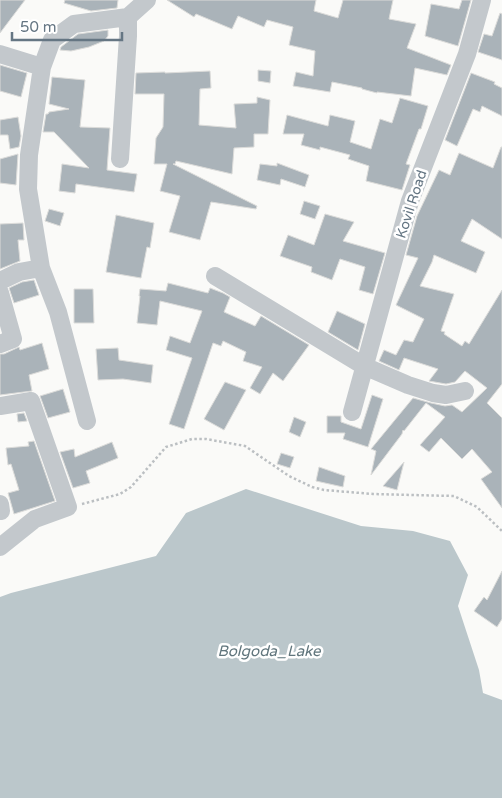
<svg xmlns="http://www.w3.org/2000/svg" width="502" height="798" font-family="'Varela Round',sans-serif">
<rect width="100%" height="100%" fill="#fafaf8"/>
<path fill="#bbc7cb" d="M246,489L361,526L413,531L450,541L468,575L458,606L479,670L483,693L502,700V798H0V597L11,593L156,556L186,513Z"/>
<path fill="#aab3b9" stroke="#dcdcda" d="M0,0H25L0,33Z
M65,0H118L117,8L91,11L64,3Z
M167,0H316L314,11L338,18L343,0H393L389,19L416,24L407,48L451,65L447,75L415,68L411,96L377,92V93L362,89V88L332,82L330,92L293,86L296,72L313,76L315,51L289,45L293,27L267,20L264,27L238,16L232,29L196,14L194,17Z
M462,0H471L458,46L425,36L431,4L459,9Z
M500,13L502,14V60L478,52L484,34L492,36Z
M108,30V36L104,41L89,47L71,51L60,50L61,47L78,34Z
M0,65L27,73L21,97L0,91Z
M258,70L271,71L270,83L258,81Z
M210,71L211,88L200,89L199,125L236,128L234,104L257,103V97L270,100L268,134H254V147L234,148L232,174L176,161L175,164H173L257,206L256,209L211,202L200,240L169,232L180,196L160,191L167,164H154L156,138L163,127L164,94H135L136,73L165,72V73Z
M471,73L495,82L494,84L502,88V116L482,106L480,112L473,109L457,146L445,140Z
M52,77L85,80L80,127L110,128L107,170L137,174L134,192L76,184L75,193L59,191L62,164L89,168L54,132H43L46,114H48L49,112L69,109L49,104Z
M400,98L428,106L421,129H419L406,164L410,165L402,190L366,181L369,166L348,159L350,155L320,147V150L301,145L304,134H283L287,115L328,126L330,115L355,121L350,142L371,149L380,119L392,123Z
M18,117L21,136L19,147L10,149L8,135H0V120Z
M501,147H502V239L472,219L461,241L485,252L476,273L434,255L432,262L420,286L454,294L441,331L445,332L444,334L462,346L465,341L469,344L502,290V384L487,403L502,418V508L481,479L492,472L472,449L462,459L441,438L429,452L420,445L445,417L426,403L404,431L403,430L402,434L371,475L376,451L371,449L413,398L431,403L445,406L452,405L462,412L487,388L465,371L455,382L446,384L429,381L438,369L404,358L399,370L379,361L384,350L396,355L404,340L413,342L424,319L396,305L418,258L406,255L417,216L439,170L450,175L459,153L493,168Z
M18,154L16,185L0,183V159Z
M277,163L309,175L305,187L281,179L280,185L257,180L260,164L277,166Z
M304,201L320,206L315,219L300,214Z
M49,209L64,213L60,226L45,221Z
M325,214L354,222L343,241L385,253L373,294L359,290L365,267L340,259L332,280L311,272L312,267L280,256L288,235L314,245Z
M116,215L154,223L150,248L147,247L141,278L106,272Z
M23,223L24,240H18L20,261L0,269V224Z
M34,280L39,295L14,303L9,288L22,282Z
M168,283L208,293L210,288L223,293L230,297L224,312L255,326L261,316L309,345L283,381L273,373L260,394L250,388L262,367L243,361L246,352L223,341L221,346L213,343L184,429L169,424L192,358L166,350L170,336L190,343L202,311L160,301L157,325L137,323L140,296H139L140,289L166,291Z
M74,289H93L94,323H74Z
M337,311L365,324L358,350L328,332Z
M42,343L49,369L29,375L32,391L0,395V354H4L19,347L20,350Z
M118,348L119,360L153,365L151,383L123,379L98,380L96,349Z
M225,382L246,390L224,430L204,419Z
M63,389L70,412L48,418L40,396Z
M372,395L383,399L368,447L343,439L345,433H327V416H341V422L361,429Z
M24,413L27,421L18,422L17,414Z
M294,417L306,422L300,437L289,432Z
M34,441L55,501L14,514L8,493L19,490L11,464L8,465L6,448L29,446L28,442Z
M112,442L118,458L86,471L90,483L73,488L60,452L74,449L75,457Z
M281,453L294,457L290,468L277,464Z
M404,462L397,490L383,486Z
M319,467L345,476L343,487L316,481Z
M502,571V619L497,627L474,611L484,597L487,600Z"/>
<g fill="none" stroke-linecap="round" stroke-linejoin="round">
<path stroke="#bbbfc2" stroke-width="2.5" stroke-dasharray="2.5 2.5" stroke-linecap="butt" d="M82,504L120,494L131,487L166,447L192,439H206L245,446L289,476L312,487L324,490L373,494L454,496L477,507L502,531"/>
<path stroke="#c3c8cc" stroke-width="18" d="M0,54L42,67
M120,159L128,36V17
M215,276L364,366L408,385L433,393L446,395L465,391
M0,281L19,272L41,268
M0,293L13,339L0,344
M0,406L31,401L68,507L35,519L0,547
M352,412L410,201L467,54L482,0
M87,421L58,312L41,268L28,189L29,155L42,67L52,40L74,24L128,17L147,0
M0,504L1,511"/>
</g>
<g text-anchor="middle" stroke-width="5" stroke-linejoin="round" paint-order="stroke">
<g font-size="14" fill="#657683" stroke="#fff">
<text transform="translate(411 204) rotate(-72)" y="5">Kovil Road</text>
</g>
<g font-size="15" font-style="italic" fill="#60757c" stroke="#fff">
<text x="269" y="656">Bolgoda_Lake</text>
</g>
</g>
<path d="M12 32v8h110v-8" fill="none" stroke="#657683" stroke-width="2.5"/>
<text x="20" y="32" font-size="15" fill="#657683" stroke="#ffffff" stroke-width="4" paint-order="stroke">50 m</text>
</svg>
